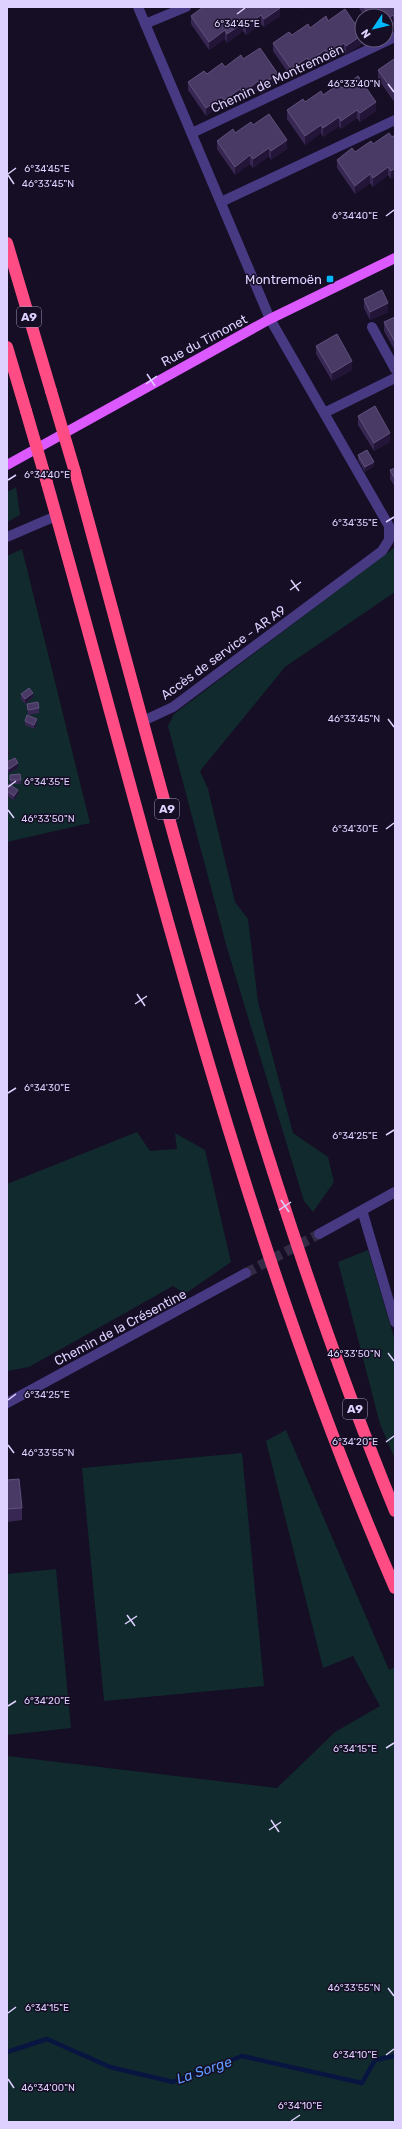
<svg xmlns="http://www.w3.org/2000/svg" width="402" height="2129" font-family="Rubik,sans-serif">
<rect width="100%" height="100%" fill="#150e24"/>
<path fill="#112a2e" d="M16,487L20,515L7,522V492Z
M395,547V592L285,667L200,771L208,789L235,902L248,919L258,1002L293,1133L328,1157L334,1182L313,1212L304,1201L227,948L168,726L174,714Z
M22,549L90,823L7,842V556Z
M137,1132L150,1151L177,1149L175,1133L205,1150L231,1262L185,1294L173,1286L29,1367L7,1371V1184Z
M368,1250L395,1341V1459L380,1424L338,1262Z
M286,1430L389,1670L395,1667V2122H7V1756L277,1788L335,1732L380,1706L353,1656L323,1668L266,1441Z
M242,1453L264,1686L104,1701L82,1468Z
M56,1569L71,1728L7,1735V1574Z"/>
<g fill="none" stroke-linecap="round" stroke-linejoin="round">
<path stroke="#091541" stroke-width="4.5" d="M7,2052L47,2039L110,2067L173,2082L242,2056L362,2083L375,2060L395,2056"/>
<path stroke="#332b45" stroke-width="10" stroke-dasharray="10 5" stroke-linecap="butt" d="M246,1273L319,1234"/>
<path stroke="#483983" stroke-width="10" d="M138,7L270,319L324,413L395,378
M145,24L186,7
M192,133L395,37
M221,202L395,120
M372,327L395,369
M7,537L56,516
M143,721L173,707L382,551L389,540V526L324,413
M362,1210L395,1322
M319,1234L395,1192
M7,1403L246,1273"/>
<path stroke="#dc58ff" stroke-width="10" d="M7,465L270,319L395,258"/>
<path stroke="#ff4c84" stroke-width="12" d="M7,243L51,391
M7,347L26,411
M75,472C171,822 258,1175 395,1511
M47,483C152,854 240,1233 395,1588"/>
<path stroke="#ff4c84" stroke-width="12" d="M51,391L75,472
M26,411L47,483"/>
</g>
<path fill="#372752" d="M359,7H395V27L386,16H364L359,8Z
M209,8L280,16L264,27L261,24L246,35L243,31L227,43L225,39L209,50L191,24V16Z
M328,21L363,40V43L346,55L344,51L328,62L325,58L310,70L307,66L291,77L273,51V43Z
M243,59L278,82L261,94L258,90L243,101L240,97L224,109L222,105L206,116L188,90V82Z
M395,60V103L378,79V70Z
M342,88L376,111L360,122L357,118L341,129L339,126L323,137L321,133L305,145L287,119V110L323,95Z
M253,125L287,149L271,160L269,156L253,168L250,164L235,175L217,149V141Z
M395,135V176L391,179L388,175L373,187L370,183L355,194L337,168V160L392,137Z
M364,299L388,312L370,320L364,308Z
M395,317V351L384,331V322Z
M316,346L352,370L332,381L316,354Z
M358,416L390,442L374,451L358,425Z
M358,455L374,466L365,472L358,460Z
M395,468V487L390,479V470Z
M21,694L33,697L25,704L21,699Z
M27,704L39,708V713L28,715Z
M25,721L37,723L34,729L25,725Z
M7,762L18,768L9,773L7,769Z
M20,774L21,784H10V775Z
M7,788L18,794L14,800L7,796Z
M7,1480L22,1508V1520L7,1522Z"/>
<path fill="#221538" d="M301,7H305L301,10Z
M280,8V16L264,27V19Z
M261,15V24L246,35V26Z
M393,15V23L386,28V20Z
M243,23V31L227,43V34Z
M225,30V39L209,50V42Z
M362,35L363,43L346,55V46Z
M344,43V51L328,62V54Z
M325,50V58L310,70V61Z
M307,58V66L291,77V69Z
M278,74V82L261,94V85Z
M258,81V90L243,101V93Z
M240,89V97L224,109V100Z
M222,97V105L206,116V108Z
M376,102V111L360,122V113Z
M357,110V118L341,129V121Z
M339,117V126L323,137V128Z
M321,125V133L305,145V136Z
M287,140V149L271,160V151Z
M269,148V156L253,168V159Z
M250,155V164L235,175V167Z
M388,167V175L373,187V178Z
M395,168V176L391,179V171Z
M370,174V183L355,194V186Z
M388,303V312L370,320V312Z
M352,361V370L332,381V373Z
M390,433V442L374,451V443Z
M374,462V466L365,472V467Z
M33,693V697L25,704V699Z
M37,719V723L34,729V725Z
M9,750V754L7,757V752Z
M18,763V768L9,773V769Z
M18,790V794L14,800V796Z"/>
<path fill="#493965" stroke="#60517d" d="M203,7H209V8L211,7H280V8L264,19L261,15L246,26L243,23L227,34L225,30L209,42L191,16Z
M364,7H395V18L393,15L386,20V16H370Z
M345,9L362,34V35L346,46L344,43L328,54L325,50L310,61L307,58L291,69L273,43L289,32L292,35L308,24L310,28L326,16L328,21Z
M260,48L278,74L261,85L258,81L243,93L240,89L224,100L222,97L206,108L188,82L204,71L207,74L222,63L225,67L241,55L243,59Z
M394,59L395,60V94L378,70Z
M358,76L376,102L360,113L357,110L341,121L339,117L323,128L321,125L305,136L287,110L303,99L305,102L321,91L323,95L339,84L342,88Z
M269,114L287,140L271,151L269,148L253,159L250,155L235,167L217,141L233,129L235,133L251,122L253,125Z
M389,133L392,137L395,135V168L391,171L388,167L373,178L370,174L355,186L337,160L352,148L355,152L371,141L373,144Z
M382,290L388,303L370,312L364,299Z
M395,317V342L384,322Z
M337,334L352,361L332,373L316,346Z
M375,406L390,433L374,443L358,416Z
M367,450L374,462L365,467L358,455Z
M395,468V479L390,470Z
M29,688L33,693L25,699L21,694Z
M38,702L39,708L28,710L27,704Z
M27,715L37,719L34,725L25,721Z
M15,758L18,763L9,769L7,765V762Z
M20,774L21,780H10V775Z
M9,784L18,790L14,796L7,791V788Z
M19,1479L22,1508L7,1509V1480Z"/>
<path fill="none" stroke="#ded1ff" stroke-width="1.5" d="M237,14L245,8M388,84L394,92M8,174L16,168M8,175L14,184M386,216L394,210M147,374L155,386M146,384L157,376M8,480L16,475M386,522L394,517M291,580L299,591M290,590L301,582M388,719L394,727M8,787L16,781M8,810L14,818M386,829L394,823M137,994L145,1006M135,1004L147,996M8,1093L16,1088M386,1135L394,1130M281,1200L289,1212M279,1210L291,1202M388,1353L394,1361M8,1400L16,1394M386,1442L394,1436M8,1445L14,1453M127,1615L135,1626M125,1624L137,1616M8,1706L16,1701M386,1748L394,1743M271,1820L279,1832M269,1830L281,1822M388,1988L394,1996M8,2013L16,2007M386,2055L394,2049M8,2079L14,2088M291,2121L300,2115"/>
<rect fill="#00b9fc" stroke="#150e24" stroke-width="1.5" x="326" y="275" width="8" height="8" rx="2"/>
<g text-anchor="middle" stroke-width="3" stroke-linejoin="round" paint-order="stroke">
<g fill="#150e24" stroke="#a296bd" stroke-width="1">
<rect x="17" y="307" width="24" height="20" rx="3"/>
<rect x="155" y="799" width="24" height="20" rx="3"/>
<rect x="343" y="1399" width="24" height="20" rx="3"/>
</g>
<g font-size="12" font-weight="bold" fill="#ded1ff">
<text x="29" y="321">A9</text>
<text x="167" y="813">A9</text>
<text x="355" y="1413">A9</text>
</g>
<g font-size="13" fill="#ded1ff" stroke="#150e24">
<text transform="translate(277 78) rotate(-25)" y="5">Chemin de Montremoën</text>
<text transform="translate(204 340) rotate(-28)" y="5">Rue du Timonet</text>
<text transform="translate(223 652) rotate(-36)" y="5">Accès de service - AR A9</text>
<text transform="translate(120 1327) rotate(-28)" y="5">Chemin de la Crésentine</text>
</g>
<g font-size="13" fill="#ded1ff" stroke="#150e24" text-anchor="end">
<text x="322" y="284">Montremoën</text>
</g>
<g font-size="14" font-style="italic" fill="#5f9bff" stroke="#150e24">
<text transform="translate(204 2070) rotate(-19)" y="5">La Sorge</text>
</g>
</g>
<g font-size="10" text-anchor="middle" fill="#ded1ff" stroke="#150e24" stroke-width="3" stroke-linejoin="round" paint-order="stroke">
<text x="237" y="27">6°34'45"E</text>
<text x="354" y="87">46°33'40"N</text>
<text x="47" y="172">6°34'45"E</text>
<text x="48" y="187">46°33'45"N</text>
<text x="355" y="219">6°34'40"E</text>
<text x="47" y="478">6°34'40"E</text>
<text x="355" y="526">6°34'35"E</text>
<text x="354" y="722">46°33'45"N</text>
<text x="47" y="785">6°34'35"E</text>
<text x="48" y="822">46°33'50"N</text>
<text x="355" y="832">6°34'30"E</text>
<text x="47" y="1091">6°34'30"E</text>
<text x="355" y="1139">6°34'25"E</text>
<text x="354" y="1357">46°33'50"N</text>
<text x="47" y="1398">6°34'25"E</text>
<text x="355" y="1445">6°34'20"E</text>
<text x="48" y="1456">46°33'55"N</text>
<text x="47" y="1704">6°34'20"E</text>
<text x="355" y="1752">6°34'15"E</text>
<text x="354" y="1991">46°33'55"N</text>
<text x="47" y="2011">6°34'15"E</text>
<text x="355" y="2058">6°34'10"E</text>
<text x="48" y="2091">46°34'00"N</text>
<text x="300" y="2109">6°34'10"E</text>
</g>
<rect width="402" height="2129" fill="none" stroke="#ded1ff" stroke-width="16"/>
<g transform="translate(374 28) rotate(235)"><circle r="19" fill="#150e24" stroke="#655c7c"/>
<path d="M0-3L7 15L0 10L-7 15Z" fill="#00b9fc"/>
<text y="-6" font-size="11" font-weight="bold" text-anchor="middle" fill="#ded1ff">N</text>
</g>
</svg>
